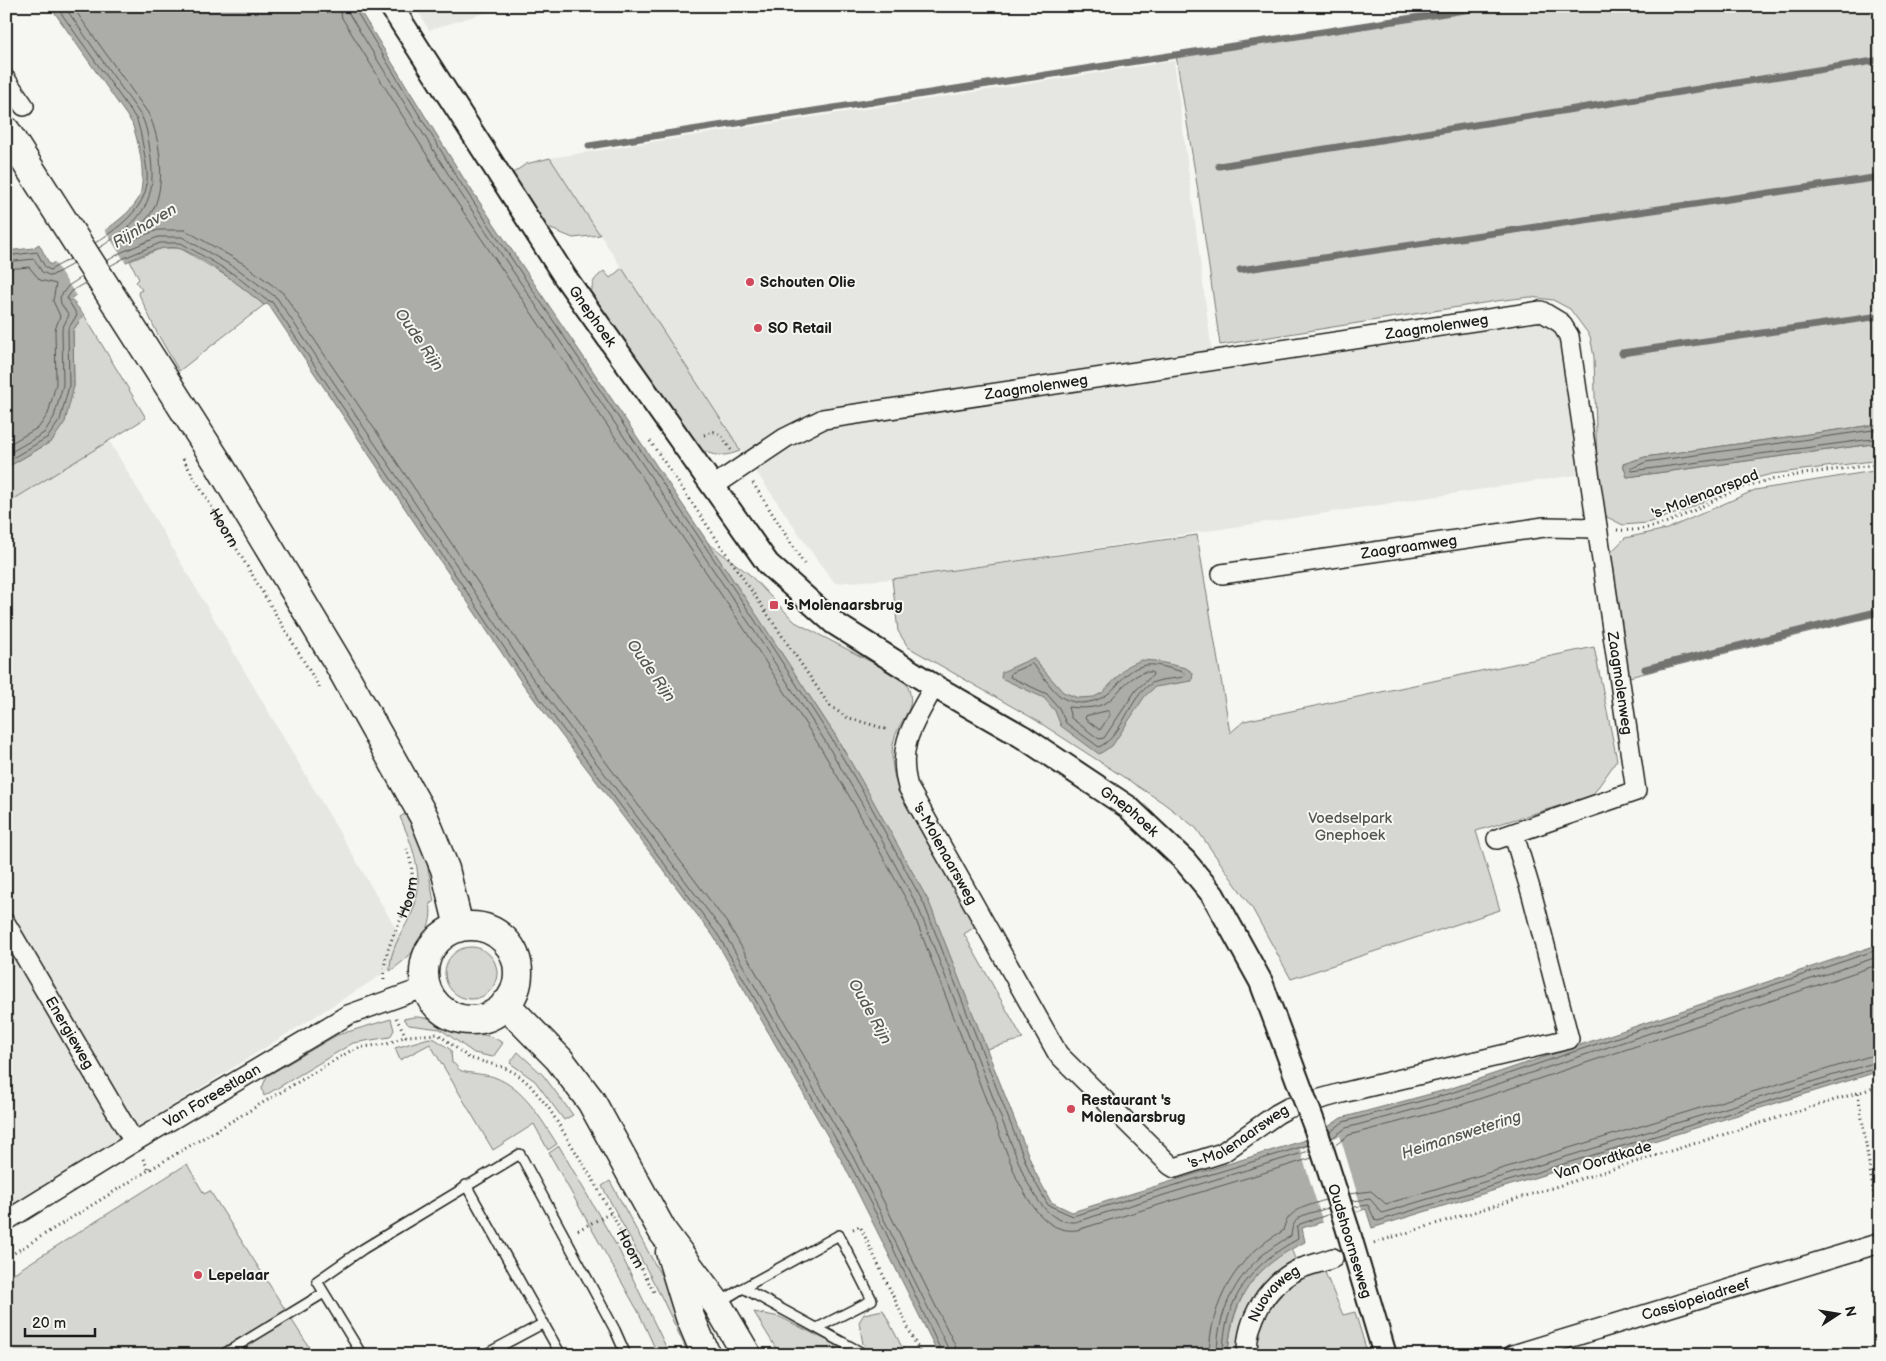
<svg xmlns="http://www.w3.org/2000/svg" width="1886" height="1361" font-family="'Balsamiq Sans',sans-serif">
<rect width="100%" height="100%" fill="#f6f6f2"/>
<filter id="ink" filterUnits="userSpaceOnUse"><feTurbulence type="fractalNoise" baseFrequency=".02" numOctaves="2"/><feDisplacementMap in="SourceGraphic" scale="10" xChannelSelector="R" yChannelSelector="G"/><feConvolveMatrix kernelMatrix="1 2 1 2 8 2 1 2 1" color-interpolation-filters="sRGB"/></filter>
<g filter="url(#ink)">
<path fill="#e6e6e2" d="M415,6H507L429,30Z
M1174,61L1212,353L1540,301L1570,316L1602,471L892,579L835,583L817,560L733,438L550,158Z
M6,265L412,956L6,1209Z"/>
<path fill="#d6d6d2" stroke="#797977" d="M1491,6H1880V424L1645,457L1623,464L1627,477L1880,443V460L1772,474L1745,481L1684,511L1647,523L1623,525L1605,516L1597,469L1594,357L1590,336L1570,309L1553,300L1530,297L1496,301L1220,345L1199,197L1176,55Z
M550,158L600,235L573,238L546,227L510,175L526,164Z
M162,248H180L233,280L264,305L179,371L157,333L138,292L142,290L136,282L139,279L130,261Z
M622,268L733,438L740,451C724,457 713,457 699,448L592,295C591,282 594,279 604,271L610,278Z
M84,315L146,418L6,504V468L52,441L74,386L73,330Z
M1880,470V615L1629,677L1611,552L1625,538L1667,529L1755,490Z
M1197,535L1230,733L1244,721L1594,647L1617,760L1592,796L1476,831L1500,910L1291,979L1252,908L1196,828L1162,802L1034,719L908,647L898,631L892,579Z
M708,543L749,574L795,622L904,679C921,709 901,714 894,740C889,758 894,778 900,794L976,926L964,934L1023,1039L986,1049L928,902L835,735Z
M408,812L425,851L434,902L430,903C436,931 411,957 390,971C389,952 401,934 410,917C427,884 414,848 400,817Z
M445 973a26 26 0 1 1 52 0a26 26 0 1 1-52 0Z
M414,1017C429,1016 440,1026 454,1030C474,1036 485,1031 503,1043L493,1057L474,1053L440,1029L409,1025L403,1019Z
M391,1019L394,1030L390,1037L353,1043L264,1096L262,1088L267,1076L337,1035Z
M429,1038L435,1039L451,1050L452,1063C457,1064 456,1068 460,1070C463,1073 486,1074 494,1077C524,1088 541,1119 557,1144L548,1150L534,1124L493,1150L430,1044L400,1060L395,1048Z
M518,1052L543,1075L573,1115L564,1120L535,1081L510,1063Z
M559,1146L619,1250L670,1355H658L639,1313L549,1153Z
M187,1164L204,1194L210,1191L314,1355H6V1278Z
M610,1181L664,1281L700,1355H689L661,1296L602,1186Z
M1291,1249L1297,1263L1240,1355H1228C1230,1311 1249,1268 1291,1249Z
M1324,1270L1343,1315L1355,1312L1368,1355H1255L1259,1321L1292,1281Z
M883,1310L906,1355H878L863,1344L859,1322L864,1314Z
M754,1312L780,1317L836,1345L835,1355H780Z"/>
<path fill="#acaca9" stroke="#727271" d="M50,6H357L464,179L760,620L835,735L871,797L929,902L1035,1172L1051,1202L1072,1212L1312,1138L1341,1118L1449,1089L1880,944V1071L1372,1228L1366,1209L1302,1228L1305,1242C1255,1266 1230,1299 1228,1355H939L843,1163L714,937L522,683L268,304L264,305C242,287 207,259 181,249C156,239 89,281 71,299L84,315L73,330L74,386L65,422L52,441L6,468V251L33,248L39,244L50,265C72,251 132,219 140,195C146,173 139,144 132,123Z
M1880,424V443L1627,477L1623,464L1645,457Z
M1033,658L1063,692L1078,698L1094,697L1102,693L1128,666L1141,660L1155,661L1186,668L1193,673L1192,681L1155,687L1145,696L1112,746L1099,754L1061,726L1055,711L1044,698L1001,678L1002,672Z"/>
<path fill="#f6f6f2" d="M104,229L127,265L77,297L53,260Z
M1340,1136L1362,1210L1323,1223L1300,1149Z"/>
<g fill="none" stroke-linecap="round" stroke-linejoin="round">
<path stroke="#565654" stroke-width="1" d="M56,6L137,120C141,133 143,145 145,158C146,165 148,173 147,181C146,209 117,229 95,243
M64,6L142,117C148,130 149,144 151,159C157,206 137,224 99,248
M72,6L148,113C161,138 167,189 151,213C145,223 134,230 126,237V240L128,241L158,230H185L244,264L283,293L538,672L730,927L860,1154L955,1345L957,1355
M339,6L342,18L448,189L745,630L819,745L855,806L912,910L1017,1179C1029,1201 1045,1234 1077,1230L1312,1158
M347,6L349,14L455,185L751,626L825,741L861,802L918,907L1024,1176C1035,1196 1048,1224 1075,1222L1309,1151
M353,6L460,182L756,622L831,738L867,799L924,904L1030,1173L1048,1205L1073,1216L1308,1145
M6,256L37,252L45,267L50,270L70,259
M107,261L122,252L158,237H182L239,270L277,298L531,676L723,931L853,1157L948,1348L949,1355
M6,262L34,259L42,272L51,276L73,264
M110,266L124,258L160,243H181L235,275L265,299L272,302L526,680L718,935L848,1160L886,1233L943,1355
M6,269L29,267L40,280L56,284L53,301L60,316L55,330L56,384L48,414L39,427L6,446
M1880,429L1646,462L1630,469L1632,471L1880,438
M6,455L44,433L54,417L63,385L62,329L69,315L61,304L60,297L68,286L82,277
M6,462L48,437L60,420L69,386L68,329L77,315L67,298L73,290L85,283
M1032,664C1042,673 1050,688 1060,696C1065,700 1076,703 1082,703C1119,700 1116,673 1142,666C1154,662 1171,669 1183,672L1185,675L1183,677C1174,679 1160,679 1152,683C1128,698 1124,735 1099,747L1066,723L1059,708L1047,694L1010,677L1011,673Z
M1144,672H1152L1153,675L1136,690L1104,738L1099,739L1071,718L1068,707C1122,713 1108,687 1144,672Z
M1108,711L1110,715L1100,730L1085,719L1086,716Z
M1330,1132L1343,1122L1451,1093L1880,949
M1332,1138L1346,1128L1453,1099L1880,956
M1334,1146L1349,1135L1455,1107L1880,964
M1349,1194L1371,1191L1386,1204L1880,1053
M1352,1201L1370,1199L1382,1213L1880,1061
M1354,1207L1368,1205L1375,1220L1378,1221L1880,1067
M1209,1355C1210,1303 1236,1256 1283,1231C1287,1209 1306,1207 1325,1200
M1217,1355C1217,1302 1245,1260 1291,1236C1293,1212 1308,1215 1328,1208
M1223,1355C1223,1300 1251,1264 1298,1239L1297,1228L1300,1224L1330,1214"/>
<path stroke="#727271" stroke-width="7" d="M589,146L1490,6
M1219,166L1880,60
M1240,270L1880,177
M1622,353L1880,316
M1645,669L1880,611"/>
<g stroke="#1c1c1c" stroke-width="12">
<path id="service" d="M466,1185L561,1355
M743,1288L839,1235L872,1300L817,1328
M720,1302L743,1288L866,1355
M222,1355L324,1293
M362,1355L317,1281L363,1249L520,1154L615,1330L626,1355
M484,1355L544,1323"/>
</g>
<g stroke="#1c1c1c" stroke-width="22">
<g id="minor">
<path d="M6,80L24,106"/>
<path id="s4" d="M712,487L785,438L823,419L1541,311L1561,323L1569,336L1636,791L1497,839"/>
<path id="s5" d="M1222,574L1544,527L1597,528"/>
<path id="s6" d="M934,686C915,723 896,743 908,787L1058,1054L1170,1165L1175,1168L1222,1153L1277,1114L1288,1108L1342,1093L1569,1039L1532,895L1514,835"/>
<path id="s7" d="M6,924L134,1142"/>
<path id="s8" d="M6,1221L134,1142L348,1015L426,987"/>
<path id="s9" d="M1247,1355C1246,1320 1267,1284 1299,1269C1310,1265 1322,1262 1333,1258"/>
<path id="s10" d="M1513,1355L1880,1243"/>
</g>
</g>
<g stroke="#1c1c1c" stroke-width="26">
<g id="tertiary">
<path id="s11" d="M391,6L565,277L768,564L834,623L934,686L1023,737"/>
<path d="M1315,1127L1348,1230"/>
</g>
</g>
<g stroke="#1c1c1c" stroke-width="31">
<path id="primary" d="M6,131L218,463L337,661L424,817L445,869L459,927
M424 973a47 47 0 1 1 94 0a47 47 0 1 1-94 0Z
M505,1004L559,1059L591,1101L663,1232L717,1304L747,1355
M670,1252L690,1317L706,1355"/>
</g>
<g stroke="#1c1c1c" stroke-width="3" stroke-dasharray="1 4" stroke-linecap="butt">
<path d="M704,435L714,432L721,435L731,450"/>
<path d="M650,441L829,705L846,717L889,730"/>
<path id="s1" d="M183,459L321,690"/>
<path d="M753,483L804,564"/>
<path d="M1617,530C1670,534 1707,497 1754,484C1795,473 1838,470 1880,464"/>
<path id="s2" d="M384,979C382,929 427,904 407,849"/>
<path id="s3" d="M396,1018L406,1036L438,1034L469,1058L503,1067L517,1074L529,1084L548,1107L593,1180L654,1292"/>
<path d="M1858,1093L1878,1222"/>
<path d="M143,1159L149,1170"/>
<path d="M853,1229L860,1226L921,1355"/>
<path d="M578,1230L611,1213"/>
<path d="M1374,1243L1880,1086"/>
<path d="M6,1258L149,1170L352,1050L362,1047L387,1044L406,1036"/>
</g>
<use href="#service" stroke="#f6f6f2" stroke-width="9"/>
<use href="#minor" stroke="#f6f6f2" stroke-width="19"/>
<use href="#tertiary" stroke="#f6f6f2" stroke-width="22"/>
<use href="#primary" stroke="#f6f6f2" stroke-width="28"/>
<g stroke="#1c1c1c" stroke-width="26" stroke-linecap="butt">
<g id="tertiary-bridge">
<path id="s12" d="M1023,737L1128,807L1185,861L1213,895L1261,982L1315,1127"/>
<path d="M1348,1230L1385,1355"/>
</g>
</g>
<use href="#tertiary-bridge" stroke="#f6f6f2" stroke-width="22"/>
</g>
</g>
<g fill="#d1495b" stroke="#f6f6f2" stroke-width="2">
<circle cx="750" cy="282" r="5"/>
<circle cx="758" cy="328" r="5"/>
<rect x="769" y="600" width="10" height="10" rx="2.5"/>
<circle cx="1071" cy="1109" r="5"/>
<circle cx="198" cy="1275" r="5"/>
</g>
<g text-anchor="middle" stroke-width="4" stroke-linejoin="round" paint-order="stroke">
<g font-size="15" font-weight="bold" fill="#1c1c1c" stroke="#f6f6f2" text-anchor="start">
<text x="760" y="287">Schouten Olie</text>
<text x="768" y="333">SO Retail</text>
<text x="784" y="610">'s Molenaarsbrug</text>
<text x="1081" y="1105">Restaurant 's<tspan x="1081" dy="17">Molenaarsbrug</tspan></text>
<text x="208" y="1280">Lepelaar</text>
</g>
<g font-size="15" fill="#1c1c1c" stroke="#f6f6f2">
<text dy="5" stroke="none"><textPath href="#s11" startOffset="370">Gnephoek</textPath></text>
<text dy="5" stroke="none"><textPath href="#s4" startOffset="751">Zaagmolenweg</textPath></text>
<text dy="5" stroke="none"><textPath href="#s4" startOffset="346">Zaagmolenweg</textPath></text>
<text transform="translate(1705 494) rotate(-21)" y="5">'s-Molenaarspad</text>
<text dy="5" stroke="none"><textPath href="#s1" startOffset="80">Hoorn</textPath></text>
<text dy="5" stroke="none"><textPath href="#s5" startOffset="189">Zaagraamweg</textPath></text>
<text dy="5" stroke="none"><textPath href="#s4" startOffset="1246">Zaagmolenweg</textPath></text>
<text dy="5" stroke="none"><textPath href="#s12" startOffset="130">Gnephoek</textPath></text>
<text dy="5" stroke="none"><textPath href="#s6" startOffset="184">'s-Molenaarsweg</textPath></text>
<text dy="5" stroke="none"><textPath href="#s2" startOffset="86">Hoorn</textPath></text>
<text dy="5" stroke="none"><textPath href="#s7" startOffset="126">Energieweg</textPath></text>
<text dy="5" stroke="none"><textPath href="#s8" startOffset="241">Van Foreestlaan</textPath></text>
<text dy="5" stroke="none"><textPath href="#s6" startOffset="649">'s-Molenaarsweg</textPath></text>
<text transform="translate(1603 1160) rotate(-17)" y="5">Van Oordtkade</text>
<text transform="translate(1350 1241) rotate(73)" y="5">Oudshoornseweg</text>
<text dy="5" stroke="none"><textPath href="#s3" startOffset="352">Hoorn</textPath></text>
<text dy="5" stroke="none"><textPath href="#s9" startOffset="70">Nuovaweg</textPath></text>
<text dy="5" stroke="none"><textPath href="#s10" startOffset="191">Cassiopeiadreef</textPath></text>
</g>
<g font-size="15" fill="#545453" stroke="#f6f6f2">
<text x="1350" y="823">Voedselpark<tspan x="1350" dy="17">Gnephoek</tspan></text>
</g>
<g font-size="16" font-style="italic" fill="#565654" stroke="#f6f6f2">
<text transform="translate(144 225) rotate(-31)" y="6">Rijnhaven</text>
<text transform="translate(420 339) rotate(55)" y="6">Oude Rijn</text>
<text transform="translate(652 670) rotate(55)" y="6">Oude Rijn</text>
<text transform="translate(871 1011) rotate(61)" y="6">Oude Rijn</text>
<text transform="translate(1461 1134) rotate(-18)" y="6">Heimanswetering</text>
</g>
</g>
<rect width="1886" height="1361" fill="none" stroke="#f6f6f2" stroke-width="25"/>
<rect x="12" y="12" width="1861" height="1336" fill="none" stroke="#1c1c1c" stroke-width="2" filter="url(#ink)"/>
<g transform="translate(1838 1314) rotate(78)" stroke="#f6f6f2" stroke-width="4" paint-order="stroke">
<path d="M0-4L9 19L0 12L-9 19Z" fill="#1c1c1c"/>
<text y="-8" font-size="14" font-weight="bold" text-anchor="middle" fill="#1c1c1c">N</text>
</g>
<path d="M25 1328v8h70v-8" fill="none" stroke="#1c1c1c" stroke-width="2.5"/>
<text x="32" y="1328" font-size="15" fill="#1c1c1c" stroke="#f6f6f2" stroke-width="4" paint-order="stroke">20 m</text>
</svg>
